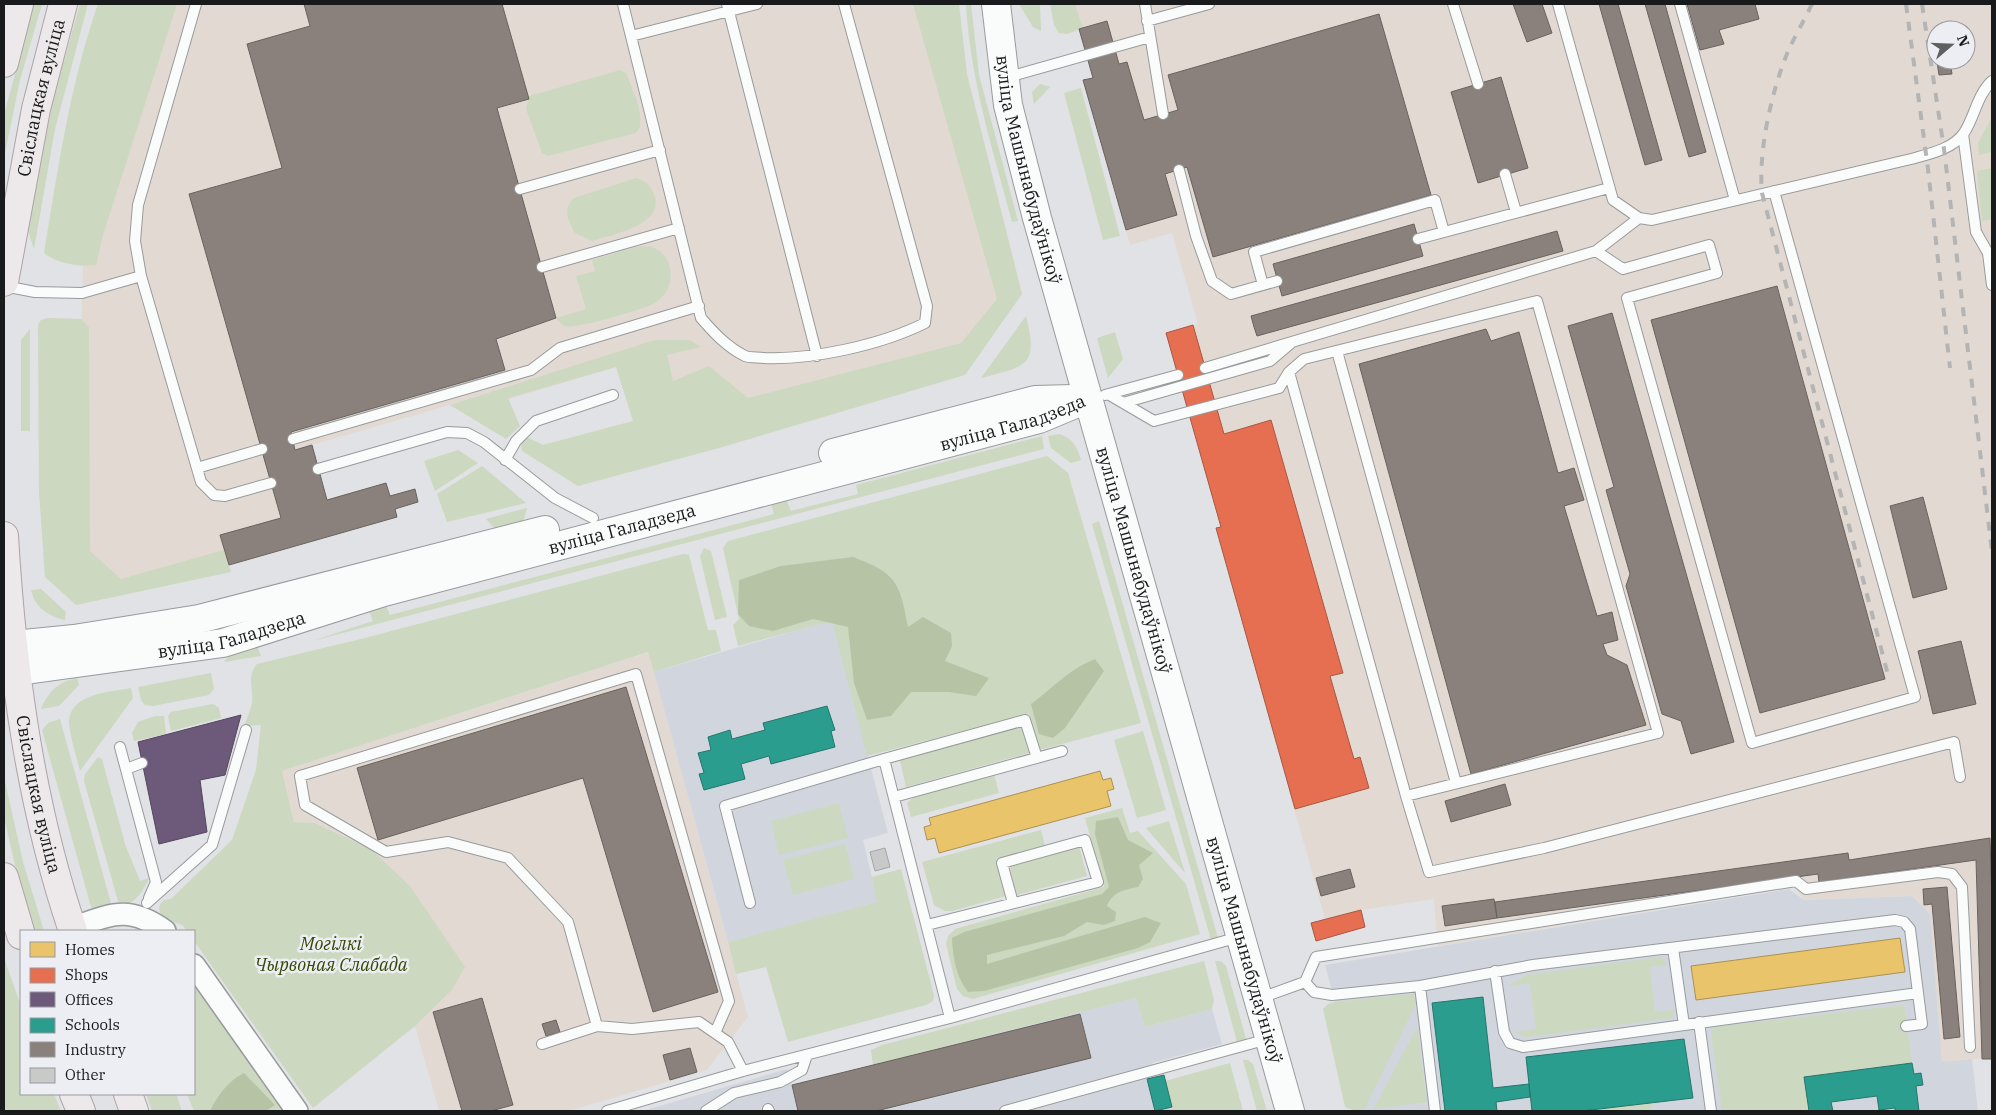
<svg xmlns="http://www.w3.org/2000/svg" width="1996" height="1115" font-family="'IBM Plex Serif',serif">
<rect width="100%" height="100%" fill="#e0e2e5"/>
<path fill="#e2dad2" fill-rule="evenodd" d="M160,4H930L1010,299L968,360L713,423L616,367L463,413L450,405L312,445L327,499L386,483L390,496L415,489L418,502L395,509L397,517L229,565L116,585L75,555L83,267L87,231Z
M1075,4H1992V1057L1942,1063L1930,914L1912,896L1804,900L1794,887L1437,946L1434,899L1361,910L1325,919L1216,528L1221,526L1166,333L1198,324L1172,233L1130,245L1083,80L1093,77L1083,28ZM1936,30H1966V60H1936Z
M649,652L748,1017L707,1070L569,1111H439L415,1026L452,990L410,886L372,850L315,823L294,822L282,771Z"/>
<path fill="#d1d6de" d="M832,620L888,833L863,840L878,902L728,942L654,672Z
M1789,889L1804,900L1912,896L1930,914L1942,1062L1972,1059L1978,1111H1365L1325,965Z
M1136,998L1145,1027L1212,1009L1222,1044L1152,1063L1156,1077L1164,1075L1173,1111H642L787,1069L792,1085Z"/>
<path fill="#ccd8bf" d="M34,4H42L20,80L4,158V115Z
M80,4H88L55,129L34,249L28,231L31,209L54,96Z
M98,4H177L103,235L96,265C80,267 57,264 44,253C58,169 70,84 98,4Z
M913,4H959L967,74L1022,294L965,375L719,448L578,486L522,451L521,444L527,437L543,445L633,421L616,367L508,398L520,426L506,439L450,405L655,340H690L701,347L667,355L673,381L709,366L748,398L961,343L997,299Z
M966,4H971L979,75L1018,221L1012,222C993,150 970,79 966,4Z
M1019,4H1040L1041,31L1033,27Z
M1050,4H1075L1083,28L1067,34L1059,33L1054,25Z
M620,70L626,73L628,78C633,92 648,121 636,133L548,156L542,153L526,109L529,96Z
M1040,84L1050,87L1034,104L1032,92Z
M1081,88L1120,236L1103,240L1064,93Z
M1992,117V152L1979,155L1978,143Z
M1992,168V219L1982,221L1977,171Z
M636,178C645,180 649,184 653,192C669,225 612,234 592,241L575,233C568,220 562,210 574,198Z
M636,247C641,247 648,246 652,247C677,256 676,291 655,303C645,309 574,330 565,326C562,325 559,321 556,318L586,309L576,276L595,271L592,260Z
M1026,316C1039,367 1026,366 981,378Z
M47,318L81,319L89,327L90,551L121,579L224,550L231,572L76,605L45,577L39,492L38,325L41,320Z
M30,329V431H21V340Z
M1115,332L1123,359L1108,378L1097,338Z
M1059,434C1073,438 1077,447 1081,460L1071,463L1051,448L1048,436Z
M1042,436L1044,449L312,641L373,621L368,608L385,603L390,615L774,514L771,503L786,499L791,511L858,494L856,485Z
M458,450L478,463L435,491L424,461Z
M1047,456L1068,473L1141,723L1039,750L1029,714L867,756L832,621L738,646L733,625L739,619L723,548L728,541Z
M482,466L526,503L447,522L437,494Z
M527,508L523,522L498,532L486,519Z
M1099,521L1218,938L1211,940L1092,524Z
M704,548L711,551L727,617L715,620L700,556Z
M683,554L689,555L708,630H716L721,651L654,672L648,652L282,771L294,822L315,823L372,850L410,886L465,967L452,990L415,1026L313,1108L194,941V931H187L182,925L162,918L159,909L160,904L164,900L171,899L232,840L256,770L261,725L244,726C247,719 250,711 252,703C254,690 246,676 257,664L365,638Z
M41,589L66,612L65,620C49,616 35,608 31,590Z
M255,641L261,656L224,662L231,654Z
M211,673L214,689L209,695L153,706L145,705L141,700L138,687Z
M77,678L79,685L59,706L41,709C49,691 58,682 77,678Z
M131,688L133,698L80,771C77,758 69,734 69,721C71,693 111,692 131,688Z
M213,704L219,708L221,718L171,731L168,716L171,712Z
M155,716H164L166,734L134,741L132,733L138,722Z
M60,719L112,907L95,910L91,907L42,730L48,723Z
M1025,725L1032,752L906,787L900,760Z
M1143,731L1166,810L1137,818L1114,740Z
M98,757L102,759L125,844L140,881L149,878C144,889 137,901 125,906L118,901L84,781L85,774Z
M994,774L999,793L911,817L907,803L915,796Z
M4,777L23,862L44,931H34L15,865L4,817Z
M839,803L848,838L779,855L771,821Z
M1122,808L1130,833L1138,831L1186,884L1200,934L973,999L963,996L957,989L946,944L948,936L955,929L1104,887L1085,818Z
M1169,821L1185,873L1146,828Z
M1041,830L1045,846L996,859L1006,896L952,911H945L934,905L922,862Z
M845,844L854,879L793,895L783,860Z
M1079,846L1087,876L1017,895L1009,865Z
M901,869L934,995L933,1001L926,1005L788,1042L766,967L736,974L728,942L877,902L872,877Z
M1661,957L1667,965L1650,967L1655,1012L1674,1010L1673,1018L1535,1036L1525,1037L1514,1032L1536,1029L1530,983L1508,986L1526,975Z
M4,958L21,1006V1094H54L61,1111H4Z
M1204,961L1214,1000L1212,1009L1145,1027L1136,998L873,1065L871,1050L882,1045Z
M1215,961H1221L1226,966L1246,1039L1237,1042Z
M194,978L287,1111H194L187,1094H194Z
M1414,994L1416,1004L1364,1110L1355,1111L1345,1107L1323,1009L1328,1004L1334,1002Z
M1904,1005L1912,1063L1804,1077L1809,1111H1722L1711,1032L1714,1027Z
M1417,1027L1427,1102L1374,1109Z
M1243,1060H1248L1253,1064L1267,1111H1257Z
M1230,1063L1243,1111H1173L1165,1081Z
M146,1094H176L182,1111H152Z
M1651,1103V1111H1582Z"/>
<path fill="#b6c4a5" d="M853,557C896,573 900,582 908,627L923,617L951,633L952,646L945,661L989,678L976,696L949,692H911L891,716L867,720L854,683L848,627L813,619L773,631L749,626L738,614L739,580L781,566Z
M1095,659L1104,671L1065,728L1053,738L1039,734L1031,704C1053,688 1069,669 1095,659Z
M1118,817L1128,840L1153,853L1139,865L1143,879L1138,887C1124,890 1113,891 1107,906L1116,912L1115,921L1104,925L1087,922L1064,936L987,955V964L1145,917L1161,923L1150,942L1138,948L984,991L968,992C956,977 953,958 952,938L964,932L1102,894L1109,887L1095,834L1096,821Z
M244,1073L275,1105L266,1111H210C218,1095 228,1081 244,1073Z"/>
<path fill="#e9c46a" stroke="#ab9153" d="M1100,771L1103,780L1111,778L1114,789L1107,791L1111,806L939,853L935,838L927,840L924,827L931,825L929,818Z
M1900,938L1905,972L1696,1000L1691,966Z"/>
<path fill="#e76f51" stroke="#a95641" d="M1193,325L1224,434L1271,420L1343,673L1330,676L1354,759L1360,757L1369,788L1295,809L1216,528L1221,527L1166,333Z
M1361,910L1365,927L1316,941L1311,923Z"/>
<path fill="#6d597a" stroke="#54465e" d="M241,715L225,775L200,780L207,832L159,844L138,742Z"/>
<path fill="#2a9d8f" stroke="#25766c" d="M827,706L835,730L831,731L835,747L771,764L769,756L741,764L745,779L704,790L699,774L704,773L698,753L711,750L708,737L730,730L732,739L765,730L763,723Z
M1483,997L1493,1088L1529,1084L1530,1097L1496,1102L1497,1111H1445L1432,1003Z
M1684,1039L1693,1098L1582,1111H1532L1526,1057Z
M1912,1063L1914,1074L1921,1073L1923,1085L1916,1086L1919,1111H1895V1108L1879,1110L1877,1096L1831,1102L1833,1111H1809L1804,1077Z
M1164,1075L1172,1107L1155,1111L1147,1079Z"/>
<path fill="#8a817c" stroke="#68625f" d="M304,4H502L529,99L497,108L556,318L496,339L505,370L291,432L295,450L312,445L327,500L386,483L390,496L415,489L418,502L395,509L397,517L229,565L220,535L281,518L189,194L282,168L247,44L310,26Z
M1513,4H1542L1552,33L1527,42Z
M1599,4H1618L1662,160L1645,165Z
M1645,4H1665L1706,152L1689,157Z
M1687,4H1755L1759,19L1719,30L1724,44L1700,50Z
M1379,14L1431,195L1213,257L1187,167L1165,174L1177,215L1126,230L1083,80L1093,78L1079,29L1107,21L1119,64L1127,62L1144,120L1178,110L1168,75Z
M1950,61L1952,74L1939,75L1937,62Z
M1501,77L1528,168L1478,183L1451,92Z
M1414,224L1423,256L1282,296L1273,264Z
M1557,231L1563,251L1257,336L1254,327L1251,316Z
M1777,286L1885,679L1760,713L1651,320Z
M1612,313L1734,742L1691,754L1681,721L1662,714L1626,586L1630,574L1606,490L1614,487L1568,326Z
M1486,329L1491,341L1519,332L1558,473L1574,468L1584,500L1564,506L1597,616L1612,612L1618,640L1603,644L1607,655L1627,665L1646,725L1471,774L1359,364Z
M1923,497L1947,589L1913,598L1890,506Z
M1961,641L1976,704L1933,714L1918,651Z
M626,687L718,992L653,1012L583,778L378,840L357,768Z
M1505,784L1511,805L1451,822L1445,801Z
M1990,838L1992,902V1059H1982L1976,860L1819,882L1818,874L1497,918L1495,902L1848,853L1849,860Z
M1350,869L1355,887L1321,896L1316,878Z
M1947,887L1960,1037L1944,1039L1932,904L1924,905L1923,889Z
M1494,899L1497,918L1445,926L1442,906Z
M482,998L513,1105L491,1111H462L433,1012Z
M1080,1014L1091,1058L876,1111H798L792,1085Z
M556,1020L560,1032L546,1036L542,1024Z
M690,1048L697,1072L670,1080L663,1055Z"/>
<path fill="#c8c9c9" stroke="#a6a6a7" d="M885,848L890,867L875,871L870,852Z"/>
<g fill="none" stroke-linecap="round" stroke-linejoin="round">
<g stroke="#989a9c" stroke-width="12">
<path id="lane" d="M196,4L138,205L135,241L141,276L201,482L214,495L225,496L271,483
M623,4L701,318C714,333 727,347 745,356C750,358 758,357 764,358C812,360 881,345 925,323L927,306L844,4
M727,4L817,356
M1145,4L1163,114
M1453,4L1478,84
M1558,4L1613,200L1639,218L1652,220L1911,159C1929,154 1953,149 1964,133C1975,116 1977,95 1992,81
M1680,4L1735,200
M1147,21L1209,4
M631,36L757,4
M1005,78L1150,37
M1963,134L1976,232L1988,253L1992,285
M1179,170L1196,236L1212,281L1231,294L1277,281
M1505,174L1516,212
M520,189L660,150
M1418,239L1609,188
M1596,251L1623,269L1709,245L1717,273L1627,298L1752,743L1915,697L1774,191
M542,267L679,228
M1263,285L1254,252L1435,200L1444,232
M4,286L35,292L82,293L141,276
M1337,351L1456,783
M1205,368L1596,251L1639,218
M1108,394L1154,421L1279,388L1289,372L1304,359L1537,301L1658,733L1406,796L1289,372
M1105,395L1178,375
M1123,403L1270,361L1290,344
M293,439L531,370L560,348L699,306
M505,460L516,441L536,421L613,395
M197,468L262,449
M318,469L447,432L467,433L484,442L555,498L593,518
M120,747L156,882L149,898
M884,759L1025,720L1037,758
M126,769L142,763
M1406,796L1429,872L1544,848L1954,742L1960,777
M894,797L1062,751
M147,903L212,845L246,730
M750,903L725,806L884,759L950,1018
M927,925L1098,882L1085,840L1002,863L1013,903
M1673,948L1684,1025
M1305,982L1314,992L1332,995L1420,986L1533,965L1895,920L1904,922L1910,929L1918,993L1523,1047L1510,1043L1504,1032L1495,971
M1420,986L1435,1111
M1258,999L1305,982L1316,957L1796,881L1806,889L1938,872L1952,874L1962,887L1970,1047
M1699,1022L1711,1111
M1906,1026L1922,1024L1918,993
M715,1033L729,1001L636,674L300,776L305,805L386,852L448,842L508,858L568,922L597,1026L632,1029L699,1022L728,1042L743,1071
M542,1044L597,1026
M768,1109L769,1111
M607,1111L743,1071L950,1018L1239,937
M706,1111L734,1093L780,1082L802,1070L807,1055
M1005,1111L1268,1039"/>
</g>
<g stroke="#989a9c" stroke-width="24">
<path id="street" d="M72,928C110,915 128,904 165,931
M194,965L297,1111"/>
</g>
<g stroke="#989a9c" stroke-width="30">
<g id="secondary">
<path id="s1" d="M996,4L1008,105L1037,218L1290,1111"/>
<path d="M833,453L1035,400L1073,399"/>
<path d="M4,646L74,639L199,619L545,530"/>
<path id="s2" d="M4,673L223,643L384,592L1039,419L1087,399"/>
</g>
</g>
<g stroke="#ada4a8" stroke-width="30">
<g id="primary">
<path d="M4,63L19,4"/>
<path id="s3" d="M4,282L36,109L63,4"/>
<path id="s4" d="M4,536C12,670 30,804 73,931"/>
<path d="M4,877L21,935"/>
<path d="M74,1094L81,1111"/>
<path d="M128,1094L134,1111"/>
</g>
</g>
<use href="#lane" stroke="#fafbfb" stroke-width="10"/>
<use href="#street" stroke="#fafbfb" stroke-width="21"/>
<use href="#secondary" stroke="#fafbfb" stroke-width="28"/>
<use href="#primary" stroke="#ede8e9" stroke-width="28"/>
<path stroke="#b4b4b5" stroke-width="4" stroke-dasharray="9 9" stroke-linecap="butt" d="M1812,4C1805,19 1796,34 1789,49C1772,89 1758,150 1762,193L1888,675
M1906,4L1928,169L1950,368
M1922,4L1944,149L1992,552"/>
</g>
<g text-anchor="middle" stroke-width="5" stroke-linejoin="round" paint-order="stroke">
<g font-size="18" fill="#191a1c" stroke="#eceef3">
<text dy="6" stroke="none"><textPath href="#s3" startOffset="188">Свіслацкая вуліца</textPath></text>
<text dy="6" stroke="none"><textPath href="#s1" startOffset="169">вуліца Машынабудаўнікоў</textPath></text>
<text dy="6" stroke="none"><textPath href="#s2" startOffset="1041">вуліца Галадзеда</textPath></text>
<text dy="6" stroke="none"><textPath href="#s2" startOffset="636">вуліца Галадзеда</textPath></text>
<text dy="6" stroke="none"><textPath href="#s1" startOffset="574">вуліца Машынабудаўнікоў</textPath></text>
<text dy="6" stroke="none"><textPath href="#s2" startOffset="231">вуліца Галадзеда</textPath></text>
<text dy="6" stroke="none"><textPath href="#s4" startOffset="261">Свіслацкая вуліца</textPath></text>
<text dy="6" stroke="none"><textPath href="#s1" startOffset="979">вуліца Машынабудаўнікоў</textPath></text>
</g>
<g font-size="18" font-style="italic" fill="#334903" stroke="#eceef3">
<text x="331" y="950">Могілкі<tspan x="331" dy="21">Чырвоная Слабада</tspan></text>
</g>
</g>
<rect width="1996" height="1115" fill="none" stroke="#191a1c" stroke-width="10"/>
<rect x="20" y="930" width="175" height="165" fill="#eceef3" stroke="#98999d"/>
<rect x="30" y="942" width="25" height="15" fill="#e9c46a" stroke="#98999d"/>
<text x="65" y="955" font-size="15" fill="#191a1c">Homes</text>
<rect x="30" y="968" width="25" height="15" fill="#e76f51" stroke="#98999d"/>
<text x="65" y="980" font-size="15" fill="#191a1c">Shops</text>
<rect x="30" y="992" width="25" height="15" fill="#6d597a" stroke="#98999d"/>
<text x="65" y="1005" font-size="15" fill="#191a1c">Offices</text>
<rect x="30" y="1018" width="25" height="15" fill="#2a9d8f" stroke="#98999d"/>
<text x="65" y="1030" font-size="15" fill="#191a1c">Schools</text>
<rect x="30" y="1042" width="25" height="15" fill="#8a817c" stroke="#98999d"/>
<text x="65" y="1055" font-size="15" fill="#191a1c">Industry</text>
<rect x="30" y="1068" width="25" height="15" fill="#c8c9c9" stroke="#98999d"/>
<text x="65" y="1080" font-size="15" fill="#191a1c">Other</text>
<g transform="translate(1951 45) rotate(71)"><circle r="24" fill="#eceef3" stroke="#98999d"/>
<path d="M0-4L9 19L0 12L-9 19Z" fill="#5f6062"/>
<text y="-8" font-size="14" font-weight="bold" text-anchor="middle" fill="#191a1c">N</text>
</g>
</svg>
